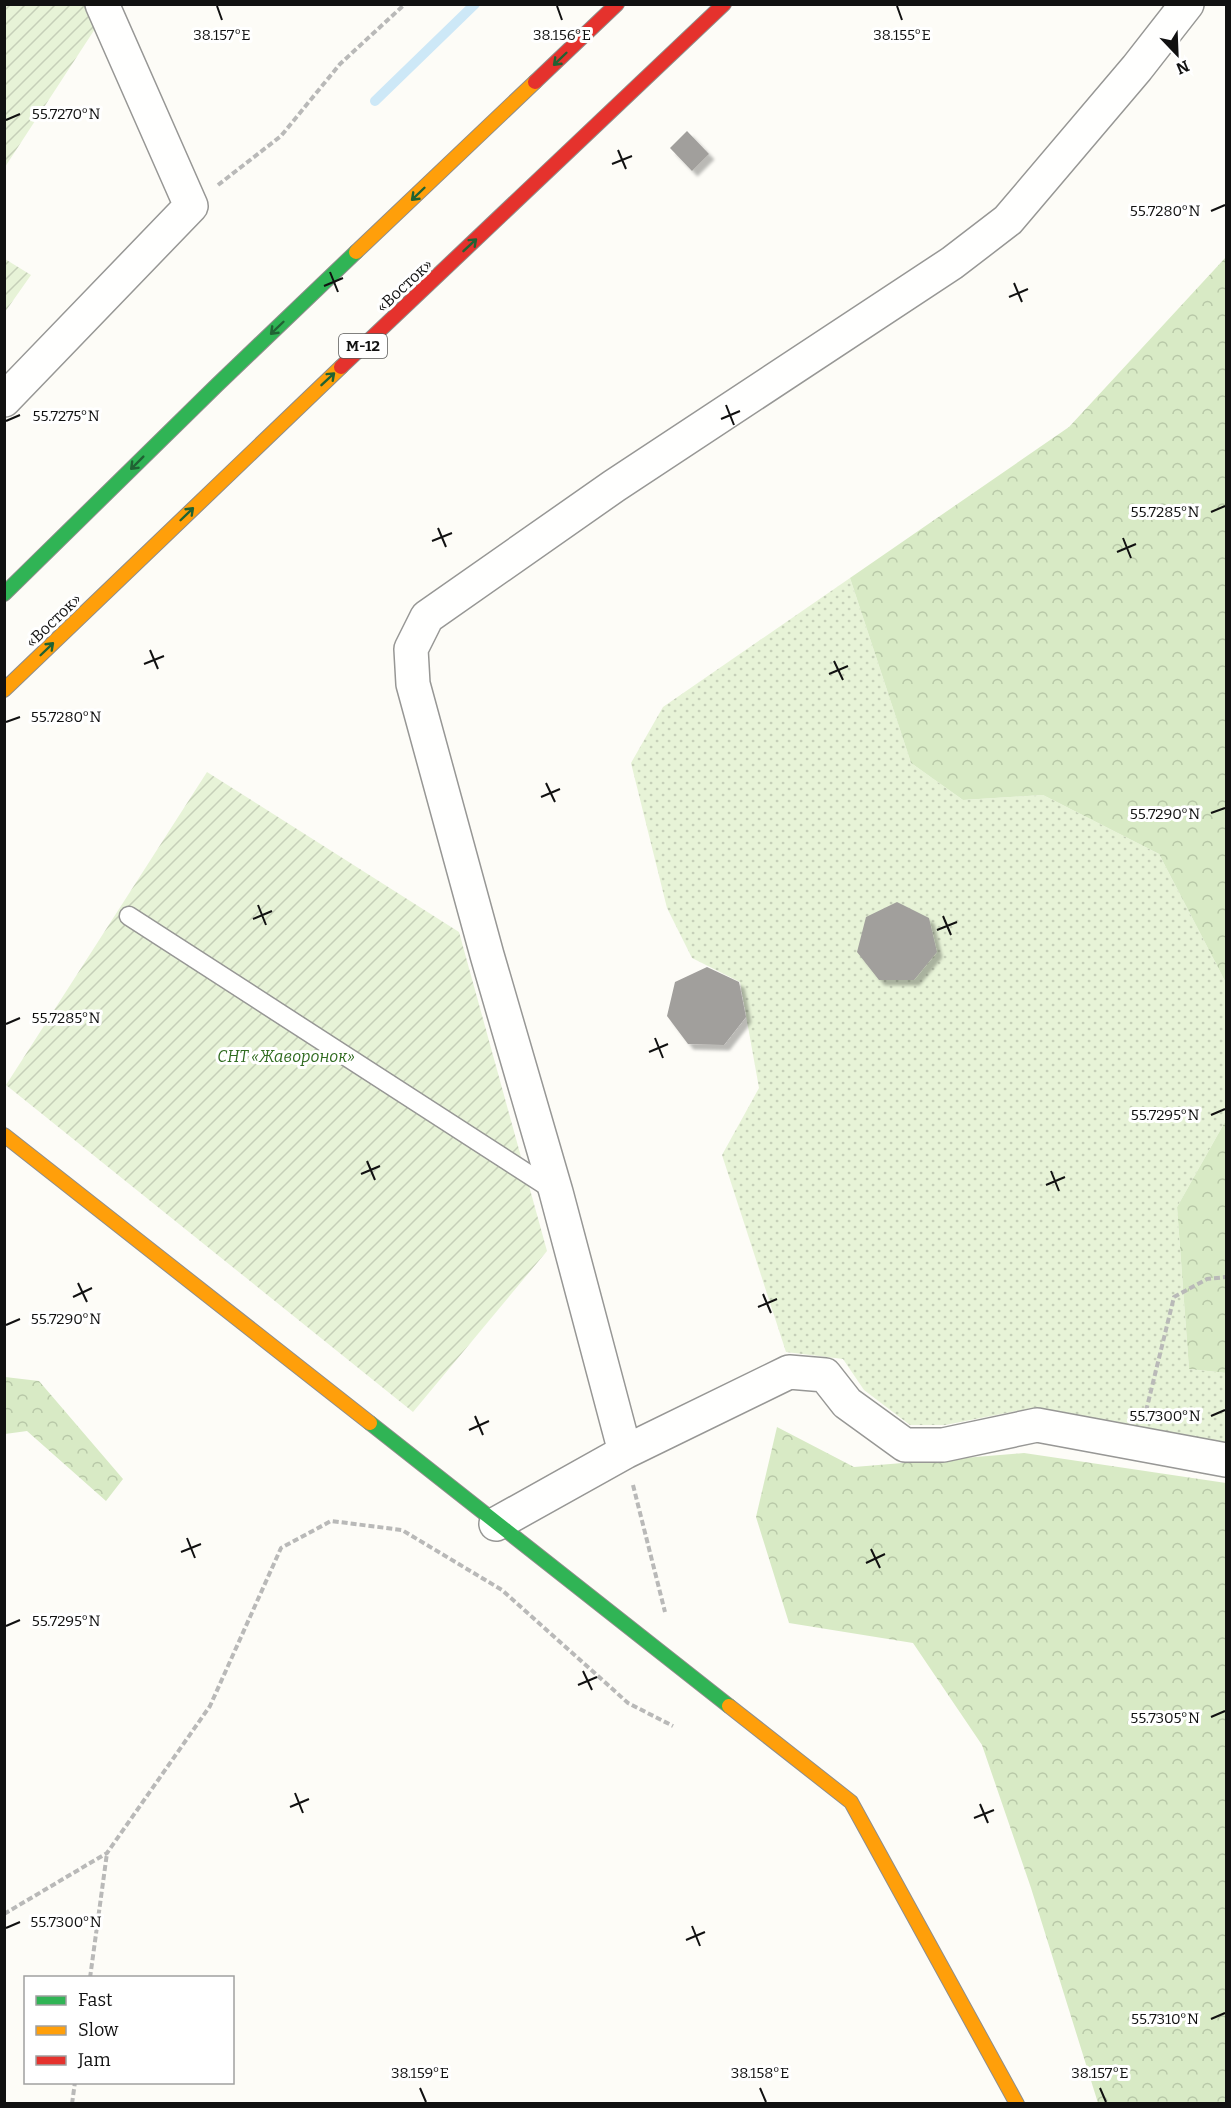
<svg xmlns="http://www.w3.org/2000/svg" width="1231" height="2108" font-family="Bitter,serif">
<defs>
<pattern id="grass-dots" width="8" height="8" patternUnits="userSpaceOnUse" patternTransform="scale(1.5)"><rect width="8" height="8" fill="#e7f3d7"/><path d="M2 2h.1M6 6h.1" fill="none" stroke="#c5cfb8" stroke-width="1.8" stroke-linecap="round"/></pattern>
<pattern id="forest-crowns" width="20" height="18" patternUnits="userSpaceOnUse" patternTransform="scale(1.5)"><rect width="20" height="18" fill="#d8eac5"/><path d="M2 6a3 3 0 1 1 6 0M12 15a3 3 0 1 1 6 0" fill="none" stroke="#b8c8a8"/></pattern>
<pattern id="garden-furrows" width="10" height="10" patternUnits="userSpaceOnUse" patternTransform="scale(1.5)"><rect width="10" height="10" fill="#e7f3d7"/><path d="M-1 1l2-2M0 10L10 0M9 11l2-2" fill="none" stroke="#c5cfb8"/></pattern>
<filter id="shadow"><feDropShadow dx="5.5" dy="5.5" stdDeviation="1.5" flood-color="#0004"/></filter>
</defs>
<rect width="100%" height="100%" fill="#fdfcf7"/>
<path fill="url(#grass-dots)" d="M850,578L911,763L963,800L1043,795L1159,854L1226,983V1120L1177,1207L1189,1369L1226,1373V1446L1032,1408L945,1425H910L864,1390L843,1359L786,1352L722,1155L759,1088L740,982L692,958L667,908L631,763L663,707Z"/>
<path fill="url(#forest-crowns)" d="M1226,257V983L1159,854L1043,795L963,800L911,763L850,578L1069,427Z
M1226,1120V1373L1189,1369L1177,1207Z
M5,1377L39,1381L123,1479L106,1501L27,1431L5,1434Z
M777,1427L854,1467L1024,1453L1226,1483V2103H1098L1031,1888L982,1745L913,1643L789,1623L756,1517Z"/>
<path fill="url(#garden-furrows)" d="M5,5H103L106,12L5,167Z
M5,259L31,275L5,312Z
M207,772L459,932L547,1251L413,1412L6,1085Z"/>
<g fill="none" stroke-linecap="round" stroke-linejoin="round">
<path stroke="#cde8f7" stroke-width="10" d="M375,101L475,4"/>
</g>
<path fill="#a19f9c" filter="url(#shadow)" d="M687,131L709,154L692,171L670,148Z
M897,902L929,918L937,952L914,980H879L857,952L866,917Z
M707,967L739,982L746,1017L724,1045L688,1044L667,1016L675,982Z"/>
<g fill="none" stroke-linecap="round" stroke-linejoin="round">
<g stroke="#979795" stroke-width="21">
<path id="lane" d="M129,916L556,1192"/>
</g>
<g stroke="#979795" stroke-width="36">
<path id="street" d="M4,400L191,206L102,4
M625,1452L789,1372L825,1375L847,1403L905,1445H943L1037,1425L1226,1460
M496,1524L625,1452L556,1192L487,955L413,684L411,649L427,617L614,486L952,263L1008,220L1137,68L1187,4"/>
</g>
<g stroke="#8e8d8b" stroke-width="16">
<path id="fast" d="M4,594L217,385L356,252
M370,1423L729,1706"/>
</g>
<g stroke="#8e8d8b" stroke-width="16">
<path id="slow" d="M356,252L535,82
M4,690L341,367
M4,1135L370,1423
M729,1706L851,1802L1017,2104"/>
</g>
<g stroke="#8e8d8b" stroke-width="16">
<path id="jam" d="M535,82L617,4
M341,367L724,4"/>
</g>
<path stroke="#b9b9b8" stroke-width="4" stroke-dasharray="6 3" stroke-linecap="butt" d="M218,185L281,136L340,64L405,4
M1146,1411L1174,1297L1207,1279L1226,1277
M633,1485L665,1612
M4,1914L107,1853L210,1706L281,1548L331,1521L402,1530L502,1590L628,1703L673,1726
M90,1978L107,1853
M72,2104L75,2082"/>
<use href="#lane" stroke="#fffffe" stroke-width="18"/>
<use href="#street" stroke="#fffffe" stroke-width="33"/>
<use href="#fast" stroke="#30b455" stroke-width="14"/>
<use href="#slow" stroke="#ff9f0a" stroke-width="14"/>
<use href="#jam" stroke="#e5322d" stroke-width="14"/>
</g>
<defs><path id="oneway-shaft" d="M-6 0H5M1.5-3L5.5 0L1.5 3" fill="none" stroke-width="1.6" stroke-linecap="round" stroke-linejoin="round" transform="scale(1.5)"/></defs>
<g stroke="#206233">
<use href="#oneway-shaft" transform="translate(560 59) rotate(136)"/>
<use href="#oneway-shaft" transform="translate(418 194) rotate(136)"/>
<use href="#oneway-shaft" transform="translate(470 245) rotate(-43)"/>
<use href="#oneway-shaft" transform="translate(277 328) rotate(136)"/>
<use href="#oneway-shaft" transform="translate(328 379) rotate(-43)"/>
<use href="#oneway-shaft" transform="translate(137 463) rotate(135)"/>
<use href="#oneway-shaft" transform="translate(187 514) rotate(-44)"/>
<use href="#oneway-shaft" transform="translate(47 649) rotate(-44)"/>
</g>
<path fill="none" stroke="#111" stroke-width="2" d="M217,6L222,20M557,6L562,20M897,6L902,20M6,120L20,114M618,150L626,169M612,164L632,156M1211,211L1225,205M330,272L338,292M1014,283L1022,302M324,286L343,278M1009,297L1028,289M726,405L734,425M721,419L740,411M6,421L20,415M1211,512L1225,506M438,528L446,547M1123,538L1131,558M432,541L452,533M1117,552L1136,544M150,650L158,669M834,661L843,680M144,664L164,656M829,674L848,666M6,722L20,717M546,783L555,802M541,797L560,789M1211,813L1225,808M258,905L266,925M943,916L951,935M253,919L272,911M937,930L957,922M6,1024L20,1018M655,1038L663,1058M649,1052L668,1044M1211,1115L1225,1109M367,1161L375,1180M1051,1171L1059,1191M361,1174L380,1166M1046,1185L1065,1177M78,1283L87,1302M763,1294L771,1313M73,1297L92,1288M758,1307L777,1299M6,1325L20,1319M475,1416L483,1435M1211,1416L1225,1410M469,1430L489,1421M187,1538L195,1558M871,1549L880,1568M181,1552L201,1544M866,1563L885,1554M6,1626L20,1620M583,1671L592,1690M578,1685L597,1677M1211,1717L1225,1711M295,1793L303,1813M980,1804L988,1823M290,1807L309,1799M974,1818L994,1810M692,1926L700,1946M6,1928L20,1922M686,1940L705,1932M1211,2019L1225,2013M420,2088L426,2102M760,2088L766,2102M1100,2088L1106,2102"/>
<g text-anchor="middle" stroke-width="6" stroke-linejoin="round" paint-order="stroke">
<rect fill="#fff" stroke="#585858" stroke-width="1.5" x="339" y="334" width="48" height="24" rx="4.5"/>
<g font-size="15" font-weight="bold" fill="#111">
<text x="363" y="351">М-12</text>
</g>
<g font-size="16" fill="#111" stroke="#fff">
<text transform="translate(404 285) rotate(-43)" y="6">«Восток»</text>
<text transform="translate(53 620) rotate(-44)" y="6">«Восток»</text>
</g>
<g font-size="16" font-style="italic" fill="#2f6b1f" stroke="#fff">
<text x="286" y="1062">СНТ «Жаворонок»</text>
</g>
</g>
<g font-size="15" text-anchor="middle" fill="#111" stroke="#fff" stroke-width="6" stroke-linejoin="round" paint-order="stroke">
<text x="222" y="40">38.157°E</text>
<text x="562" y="40">38.156°E</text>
<text x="902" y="40">38.155°E</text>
<text x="66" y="119">55.7270°N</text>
<text x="1165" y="216">55.7280°N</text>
<text x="66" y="421">55.7275°N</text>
<text x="1165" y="517">55.7285°N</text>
<text x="66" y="722">55.7280°N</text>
<text x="1165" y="819">55.7290°N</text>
<text x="66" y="1023">55.7285°N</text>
<text x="1165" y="1120">55.7295°N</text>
<text x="66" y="1324">55.7290°N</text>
<text x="1165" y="1421">55.7300°N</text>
<text x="66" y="1626">55.7295°N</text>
<text x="1165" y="1723">55.7305°N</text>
<text x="66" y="1927">55.7300°N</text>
<text x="1165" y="2024">55.7310°N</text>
<text x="420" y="2078">38.159°E</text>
<text x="760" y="2078">38.158°E</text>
<text x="1100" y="2078">38.157°E</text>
</g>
<rect width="1231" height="2108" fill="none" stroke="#111111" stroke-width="12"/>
<rect x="24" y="1976" width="210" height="108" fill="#ffffff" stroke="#a0a0a0" stroke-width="1.5"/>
<rect x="36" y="1996" width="30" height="9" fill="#30b455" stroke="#a0a0a0" stroke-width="1.5"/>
<text x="78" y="2006" font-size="18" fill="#111111">Fast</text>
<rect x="36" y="2026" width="30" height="9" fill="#ff9f0a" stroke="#a0a0a0" stroke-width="1.5"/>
<text x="78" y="2036" font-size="18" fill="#111111">Slow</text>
<rect x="36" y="2056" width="30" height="9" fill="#e5322d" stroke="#a0a0a0" stroke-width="1.5"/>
<text x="78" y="2066" font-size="18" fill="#111111">Jam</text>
<g transform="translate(1177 54) rotate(157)" stroke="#ffffff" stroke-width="4.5" paint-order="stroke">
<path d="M0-4.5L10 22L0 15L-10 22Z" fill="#111111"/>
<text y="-9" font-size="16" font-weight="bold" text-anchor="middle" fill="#111111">N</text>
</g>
</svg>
